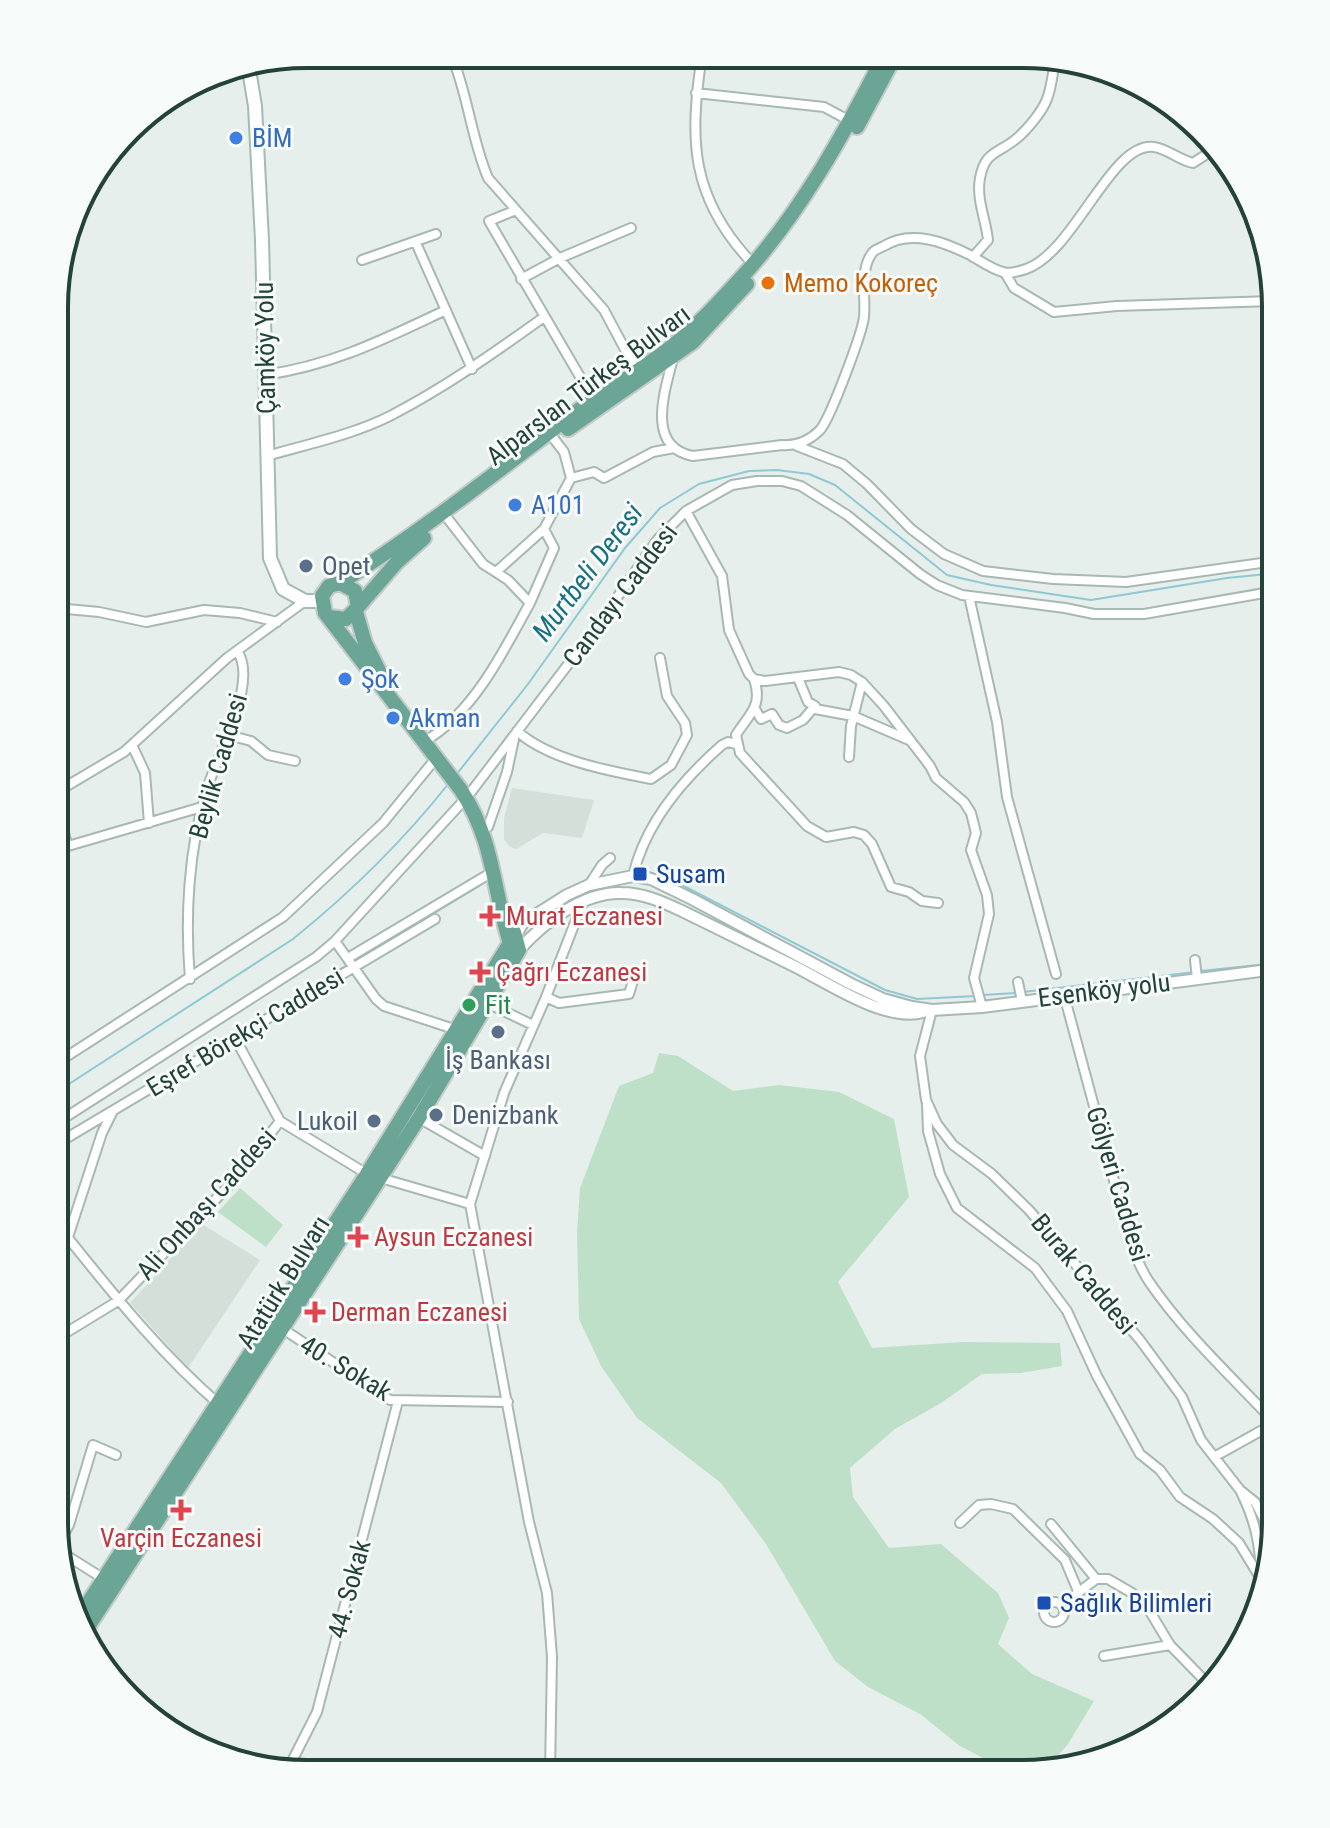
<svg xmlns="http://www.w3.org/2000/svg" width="1330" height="1828" font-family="'Roboto Condensed',sans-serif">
<rect width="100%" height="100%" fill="#e6efeb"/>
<path fill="#d4dfda" d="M512,788L594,800L582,838L543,833L516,849L510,847L504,839V818Z
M202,1224L260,1260L188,1368L130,1303Z"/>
<path fill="#bfe0c8" d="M659,1053L678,1056L733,1091L779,1085L839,1092L894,1119L909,1197L838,1282L872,1348L963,1342L1060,1343L1062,1366L1021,1373L982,1374L941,1403L895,1429L850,1468L853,1497L889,1548L941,1544L998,1593L1009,1618L998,1644L1032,1674L1094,1701L1068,1744L1047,1768L1014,1774L960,1746L920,1714L868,1687L835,1661L766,1544L721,1483L637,1418L601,1366L579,1319L577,1233L580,1188L619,1086L653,1073Z
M240,1188L283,1225L266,1247L218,1212Z"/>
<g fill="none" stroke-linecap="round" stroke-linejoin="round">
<path stroke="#8ec9d4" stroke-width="2" d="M456,775L528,684L625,548L660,508L699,484L749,471L777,470L809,474L835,485L947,575L991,585L1091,600L1227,578L1276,573
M646,871L676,882L885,990L917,999L976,996
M355,961L484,883
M1201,971L1276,963
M1023,992L1195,972
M983,995L1016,993
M55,1093L293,939C350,893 404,840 449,783
M55,1140L349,964"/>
<g stroke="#a8b8b2" stroke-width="12">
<path id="minor" d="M451,54C468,94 471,138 488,178L604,310L636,370
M702,55C689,140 690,198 753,264
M696,93L824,107L850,121
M516,210L489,221L593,399
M416,243L472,369
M973,257L988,240C986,220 976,199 980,178C985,151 998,154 1016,139C1027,130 1042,112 1047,99C1052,86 1053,70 1056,56
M362,260L436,234
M1005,273L1014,288L1054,312L1117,306L1275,301
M521,279L560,258L631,228
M673,358C665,391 645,447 693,456L782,445C796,446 809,441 820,430C830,419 862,334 864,317C866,297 859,269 873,252C876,249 880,248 884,246C911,229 944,242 970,255C981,261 991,269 1003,272C1009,274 1020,271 1026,269C1075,252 1111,141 1154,147C1168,149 1179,160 1193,163L1213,150
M265,375C334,365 384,339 446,310
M797,446L843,464L867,484L911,529L944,554L983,571L1053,579L1126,582L1276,561
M267,456C308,444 352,435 390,416C444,388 494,353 544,317
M571,478L594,472L604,478L653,452L674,448
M686,511L722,576L729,630L749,674L754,679L765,681L839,672L851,675L862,682L884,706L930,766L936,778L964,802L971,813L976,833L971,850L987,895L989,914L974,978L982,1007
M496,572L544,529L571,478L564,452L554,439
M969,596L997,722L1007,797L1056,974
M530,603L554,548L544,529
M56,608L99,612L146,622L204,610L240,613L277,622
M754,679C763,706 750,713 736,735L740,753L807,826L826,837L854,832L864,835L872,844L891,887L909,892L922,901L938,903
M755,709L761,719L772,714L779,725L787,728L803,720L815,706L808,702L798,678
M815,709L853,716L909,740
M517,731C549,760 609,771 651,779L671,765L687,735L685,723L667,696L660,658
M228,735L251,741L268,755L295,761
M430,738C476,708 504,650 530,603L508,580L483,564L448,519
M132,745L145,773L149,823
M849,757L851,726L862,682
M471,792L595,629L658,539L686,511L732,485L757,481H782L801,486L847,515L920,574L937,585L962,595L1065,608L1094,614H1144L1276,591
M55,793L124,752L227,658L305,601
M55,805L68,846L202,807
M488,827L507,772L514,739
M633,876C645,823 682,780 722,745L728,742L736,744
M589,885L602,865L610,858
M335,941L376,999L384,1006L457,1030
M348,958L494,871
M1195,960L1197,978
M190,979C185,919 188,849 207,790C214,765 227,741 235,716C241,698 249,667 237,651
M1018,982L1022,1001
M1064,995L1126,1225C1132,1245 1138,1266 1150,1283C1185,1334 1233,1378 1275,1423
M546,997L559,1003L629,994L636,971
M487,1003L533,1025
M932,1010L920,1056L926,1100L937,1124L953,1145L992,1174L1029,1210L1140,1340L1182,1397L1201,1440L1240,1490L1255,1502L1275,1540
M55,1064L283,917L383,823L437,757
M927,1104L928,1131L940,1174L957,1208L1035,1268L1067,1311L1097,1376L1140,1454L1160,1470L1180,1497L1213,1519L1239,1543L1261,1579
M419,1118L485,1156
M280,1121L367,1174L470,1204
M55,1124L316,957L335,941L466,798
M55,1145L435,919
M55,1222C107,1286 157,1351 220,1405
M54,1280L102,1133L113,1111
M283,1329L390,1400L508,1402
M54,1340L118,1301L237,1177L280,1121L235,1038
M1214,1457L1275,1423
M1241,1492C1255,1520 1260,1544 1261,1575
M960,1523L979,1505L991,1504L1013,1509L1065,1560L1078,1591
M1051,1524L1096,1579
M59,1543L69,1525L93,1445L116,1455
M61,1552L104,1579
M1044 1612a10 10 0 1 1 20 0a10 10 0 1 1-20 0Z
M1062,1605L1096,1579H1108L1132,1593L1146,1605L1170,1645L1208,1684
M1104,1656L1170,1645
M290,1772L288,1769L317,1712L398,1401
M550,1773L552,1657L547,1593L529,1522L470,1204L504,1093L546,997L583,902"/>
</g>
<g stroke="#a8b8b2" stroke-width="14">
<path id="tertiary" d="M514,938L523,923L567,895L589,885L633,876L651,879L692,899L851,984L883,999L912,1007L932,1010L982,1007L1276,969
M519,950C543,923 583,892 621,893C643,893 663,902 682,911C719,929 755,947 792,965C825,981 885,1023 923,1012"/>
</g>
<g stroke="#a4bbb3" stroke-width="16">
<path id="secondary" d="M248,64L255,106L262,240L270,558L283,589L305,601H321"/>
</g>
<g stroke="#c2cac8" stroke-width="18">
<path id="primary" d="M857,127L895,56
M568,429L693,342L747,284
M358,607L397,562L424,538
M356,612L365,643L382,677
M329,617L346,619L358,607L355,591L340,583
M77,1620L367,1174L510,943C492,887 495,843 461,790L325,613L322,596L329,586L340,583C422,531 498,471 576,412C606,389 641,371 671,347C696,327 718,303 740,279C800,214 844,134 884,56
M82,1636L419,1118L519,950L514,932"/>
</g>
<use href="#minor" stroke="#fff" stroke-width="8"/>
<use href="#tertiary" stroke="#fff" stroke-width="10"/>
<use href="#secondary" stroke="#fff" stroke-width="12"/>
<use href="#primary" stroke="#6aa596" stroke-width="14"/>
</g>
<g fill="#3f7fe0" stroke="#f7fbf9" stroke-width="3">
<circle cx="236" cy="138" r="8"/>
<circle cx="515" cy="505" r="8"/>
<circle cx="345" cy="679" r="8"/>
<circle cx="393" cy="718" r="8"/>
</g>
<circle fill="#e8710a" stroke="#f7fbf9" stroke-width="3" cx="768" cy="283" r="8"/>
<g fill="#5c6f8a" stroke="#f7fbf9" stroke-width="3">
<circle cx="306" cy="566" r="8"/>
<circle cx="498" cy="1032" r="8"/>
<circle cx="436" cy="1115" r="8"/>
<circle cx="374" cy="1121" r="8"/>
</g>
<g fill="#1a4fb4" stroke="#f7fbf9" stroke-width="3">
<rect x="632" y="866" width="16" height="16" rx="4"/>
<rect x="1036" y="1595" width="16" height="16" rx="4"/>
</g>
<g fill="#e0444e" stroke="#f7fbf9" stroke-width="3">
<path d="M486 904h8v8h8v8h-8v8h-8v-8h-8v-8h8z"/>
<path d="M476 960h8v8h8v8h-8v8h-8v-8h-8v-8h8z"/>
<path d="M354 1225h8v8h8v8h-8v8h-8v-8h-8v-8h8z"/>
<path d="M311 1300h8v8h8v8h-8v8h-8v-8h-8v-8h8z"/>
<path d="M177 1498h8v8h8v8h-8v8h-8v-8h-8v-8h8z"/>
</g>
<circle fill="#2e9e5b" stroke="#f7fbf9" stroke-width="3" cx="469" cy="1005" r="8"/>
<g text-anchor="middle" stroke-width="6" stroke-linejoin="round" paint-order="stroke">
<g font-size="26" fill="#366cbe" stroke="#f7fbf9" text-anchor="start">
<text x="252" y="147">BİM</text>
<text x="531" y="514">A101</text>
<text x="361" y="688">Şok</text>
<text x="409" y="727">Akman</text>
</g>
<g font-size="26" fill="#c56008" stroke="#f7fbf9" text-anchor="start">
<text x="784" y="292">Memo Kokoreç</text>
</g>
<g font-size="26" fill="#24423a" stroke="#f7fbf9">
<text transform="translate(265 348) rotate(-91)" y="9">Çamköy Yolu</text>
<text transform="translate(588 385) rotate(-37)" y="9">Alparslan Türkeş Bulvarı</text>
<text transform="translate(620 595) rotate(-53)" y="9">Candayı Caddesi</text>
<text transform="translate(218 766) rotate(-74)" y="9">Beylik Caddesi</text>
<text transform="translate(1104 990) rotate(-7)" y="9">Esenköy yolu</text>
<text transform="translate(245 1032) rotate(-31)" y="9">Eşref Börekçi Caddesi</text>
<text transform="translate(1118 1184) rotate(73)" y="9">Gölyeri Caddesi</text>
<text transform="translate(206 1204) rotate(-48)" y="9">Ali Onbaşı Caddesi</text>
<text transform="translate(1084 1274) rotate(50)" y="9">Burak Caddesi</text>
<text transform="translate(283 1282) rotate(-58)" y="9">Atatürk Bulvarı</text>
<text transform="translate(346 1368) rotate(31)" y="9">40. Sokak</text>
<text transform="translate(349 1589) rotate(-75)" y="9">44. Sokak</text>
</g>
<g font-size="26" fill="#4e5e75" stroke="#f7fbf9" text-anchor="start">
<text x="322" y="575">Opet</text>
<text x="498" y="1069" text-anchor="middle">İş Bankası</text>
<text x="452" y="1124">Denizbank</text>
<text x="358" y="1130" text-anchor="end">Lukoil</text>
</g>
<g font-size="26" fill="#164399" stroke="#f7fbf9" text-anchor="start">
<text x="656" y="883">Susam</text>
<text x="1060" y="1612">Sağlık Bilimleri</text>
</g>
<g font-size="26" fill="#be3a42" stroke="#f7fbf9" text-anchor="start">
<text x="506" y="925">Murat Eczanesi</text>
<text x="496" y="981">Çağrı Eczanesi</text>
<text x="374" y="1246">Aysun Eczanesi</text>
<text x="331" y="1321">Derman Eczanesi</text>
<text x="181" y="1547" text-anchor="middle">Varçin Eczanesi</text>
</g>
<g font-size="26" fill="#27864d" stroke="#f7fbf9" text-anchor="start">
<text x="485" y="1014">Fit</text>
</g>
<g font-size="28" font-style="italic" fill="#1c6f80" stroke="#f7fbf9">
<text transform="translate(587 572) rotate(-53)" y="10">Murtbeli Deresi</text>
</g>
</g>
<path d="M0 0H1330V1828H0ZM307 68H1023A239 239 0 0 1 1262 307V1521A239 239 0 0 1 1023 1760H307A239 239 0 0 1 68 1521V307A239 239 0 0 1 307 68Z" fill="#f7fbf9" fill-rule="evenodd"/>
<path fill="none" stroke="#24423a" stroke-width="4" d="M307 68H1023A239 239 0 0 1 1262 307V1521A239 239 0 0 1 1023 1760H307A239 239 0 0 1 68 1521V307A239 239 0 0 1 307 68Z"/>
</svg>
